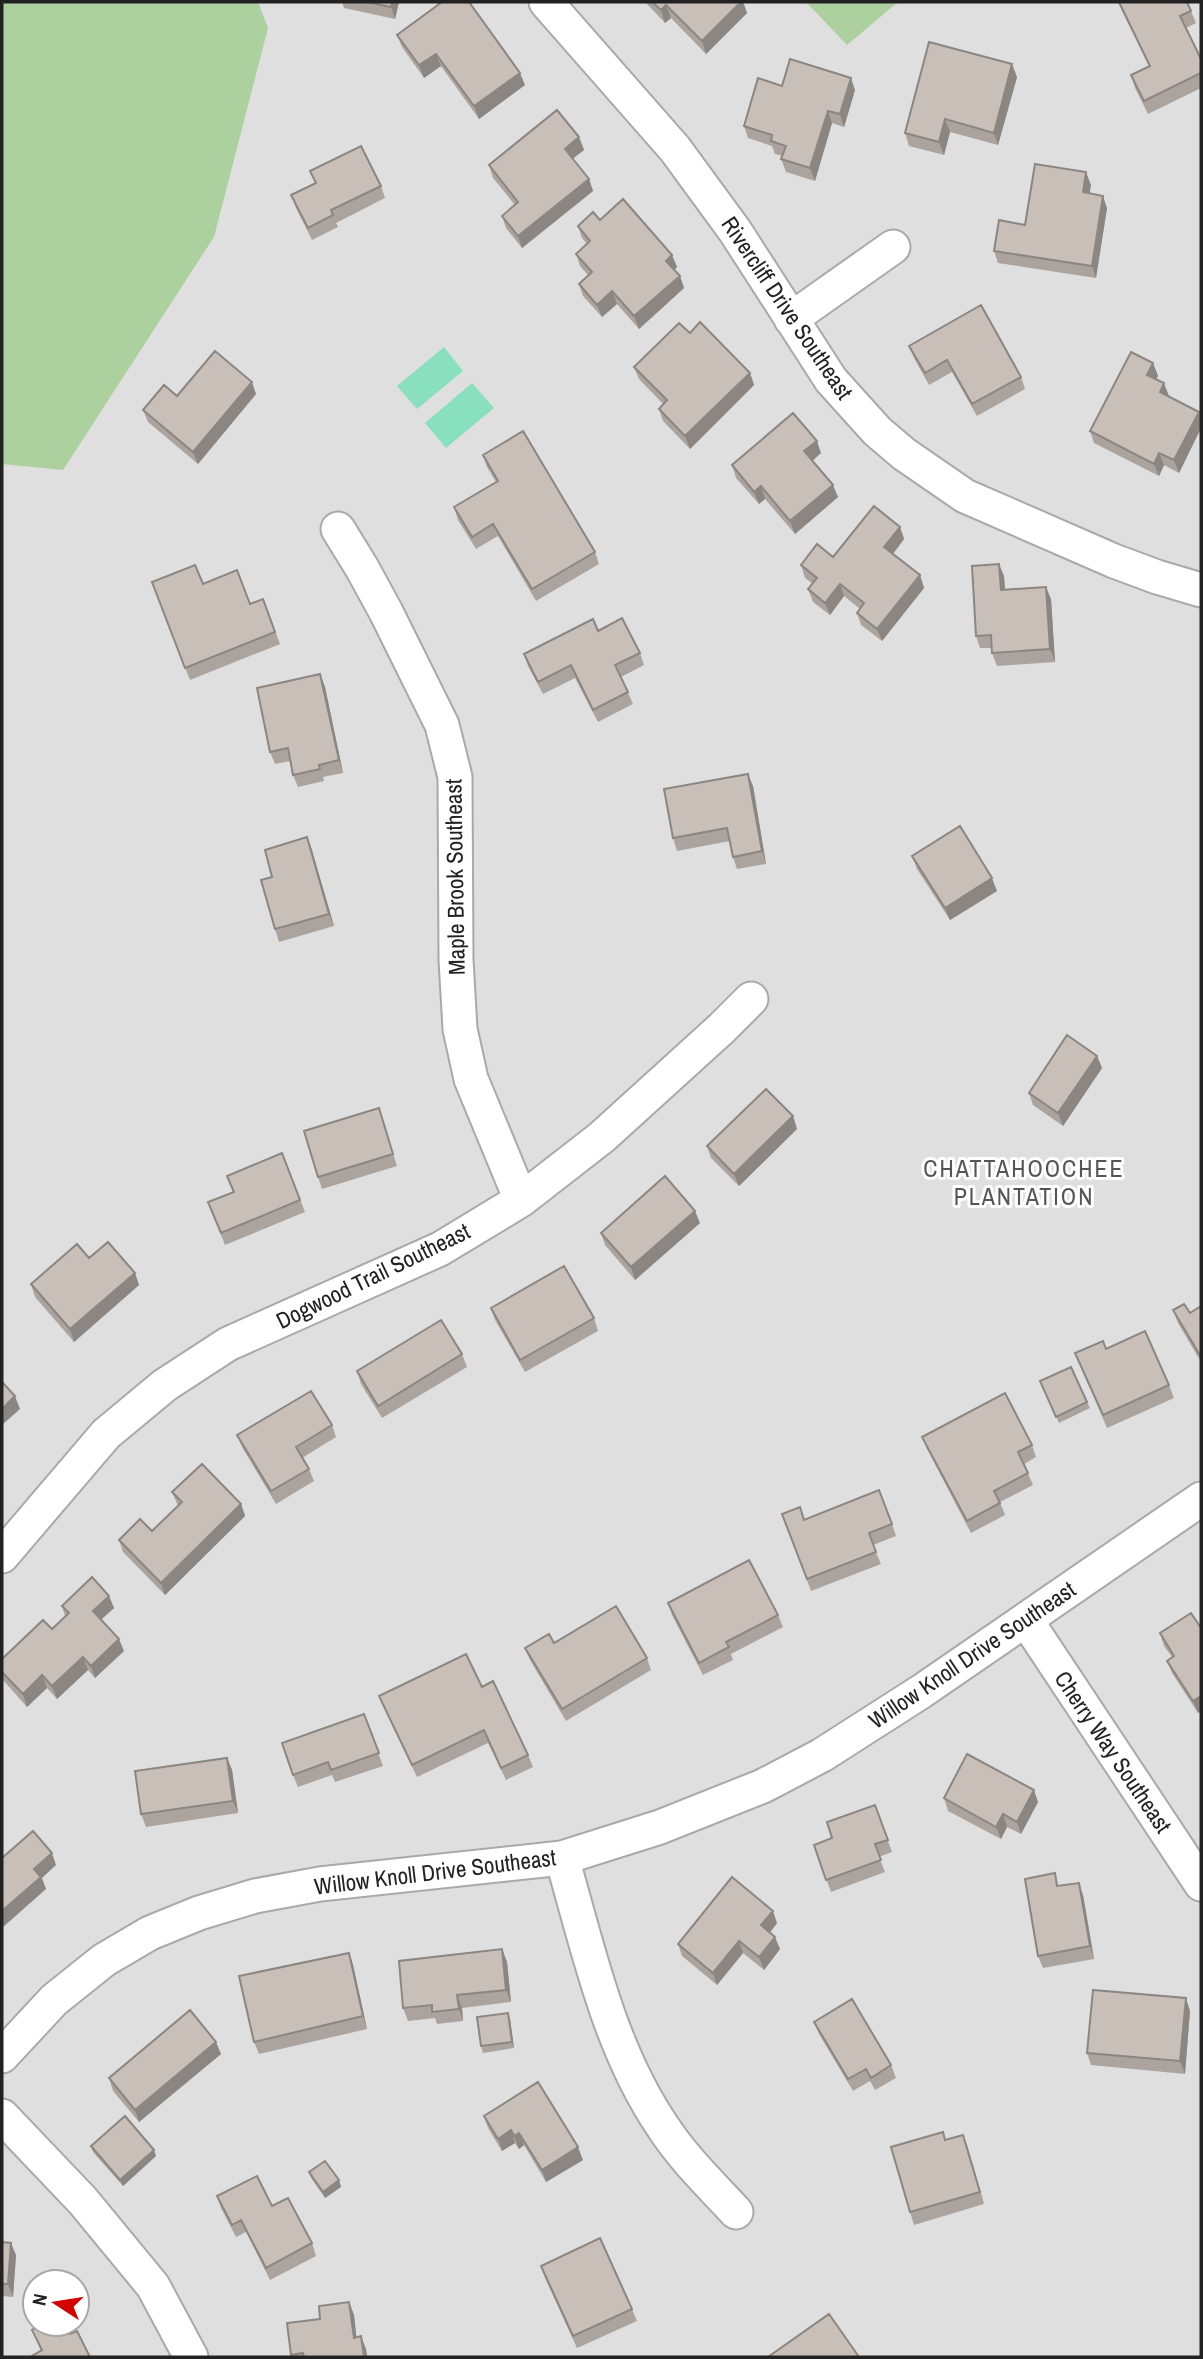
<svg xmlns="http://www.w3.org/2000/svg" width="1203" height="2359" font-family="'Archivo Narrow',sans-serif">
<rect width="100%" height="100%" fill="#f2efe9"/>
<path fill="#e0dfdf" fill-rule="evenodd" d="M2,2H1201V2357H2ZM35,2282H77V2324H35Z"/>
<path fill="#add19e" d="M2,2H258L268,28L214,237L63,470L2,464Z
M806,2H898L847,45Z"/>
<path fill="#88e0be" d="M444,347L463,371L417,409L397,386Z
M472,383L494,408L446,448L425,423Z"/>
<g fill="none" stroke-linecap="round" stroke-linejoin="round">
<g stroke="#a9a9a9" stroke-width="37">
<path id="minor" d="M546,2L675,149L735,231L831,380L877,431L904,454L965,496L1114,561L1157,577L1201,590
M791,319L893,247
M338,529L362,568L386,612L442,725L455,777L456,960L460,1029L471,1079L521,1200
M2,1556L106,1434L165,1385L228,1344L440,1249L521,1200L602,1137L722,1028L751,999
M1026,1620L1201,1884
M562,1858C588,1948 609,2048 663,2127C683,2158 711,2185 736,2212
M2,2056L54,2000L104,1960L150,1933L199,1913L255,1896L320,1884L562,1858L660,1827L763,1786L822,1755L922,1691L1201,1499
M2,2116L83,2201L153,2286L191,2357"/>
</g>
<use href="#minor" stroke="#fff" stroke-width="33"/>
</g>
<path fill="#aba49e" d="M342,2H399L395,19L344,8Z
M646,2H743L747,13L706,54L671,18L665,23L647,4Z
M1118,2L1191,11L1196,23L1186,28L1201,59V88L1148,114L1135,88L1131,75L1149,66L1122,11Z
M397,35L525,85L479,119L441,66L424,78L402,47Z
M1017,77L998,145L950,132L944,155L909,146L905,133Z
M782,86L855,90L844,127L832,123L815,181L786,172L781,159L783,156L775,154L772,146L748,138L744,126Z
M579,137L584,150L573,159L589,179L593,191L522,248L506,228L502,216L515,205L493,178L489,165Z
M310,171L381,186L385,198L336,223L338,227L312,240L296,208L291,195L315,183Z
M1091,185L1089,194L1107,208L1096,278L998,263L994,251L1025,225Z
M600,220L672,255L677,267L674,270L680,276L684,288L639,329L617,304L602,317L583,296L579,284L588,275L580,266L576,254L587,244L582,238L578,226Z
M690,333L750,373L754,385L690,449L663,421L659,409L663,404L639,379L634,367Z
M909,346L1021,377L1025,389L977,416L952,372L929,385L914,358Z
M1153,363L1158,376L1156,379L1169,396L1199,412L1201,418V428L1179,473L1164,465L1159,476L1094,443L1090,431Z
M256,394L198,464L148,422L143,410L177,396Z
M821,453L812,460L838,497L795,534L765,499L759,504L736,478L732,465Z
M483,455L595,552L599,564L536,601L498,536L476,549L458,520L454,507L496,482L487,467Z
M900,527L904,539L893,554L920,575L924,588L882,641L861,625L857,613L860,609L844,596L830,615L813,602L808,589L813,584L805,578L801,565L833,557Z
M1004,576L1005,590L1051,599L1055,662L997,666L992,653V648H980L976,636Z
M152,582L203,584L250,604L263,599L280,644L190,680Z
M598,631L640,653L644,665L621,677L633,704L598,722L575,678L543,694L528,666L524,654Z
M320,674L325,687L343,773L323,777L324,781L298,787L293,775L290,761L275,764L270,752Z
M753,786L766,864L737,869L733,857L730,841L677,851L673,838Z
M307,837L334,926L279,942L275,929L272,877Z
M912,856L997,891L950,920L917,869Z
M1097,1056L1102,1068L1063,1126L1033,1105L1029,1093Z
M379,1108L397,1166L322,1189L318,1177Z
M793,1116L797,1129L739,1186L711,1158L707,1146Z
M282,1153L305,1212L225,1245L208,1202L233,1192L227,1176Z
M700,1223L635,1280L605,1245L601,1233Z
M89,1258L135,1273L139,1285L74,1342L35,1297L31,1284Z
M1201,1306V1362L1178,1323L1173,1310L1190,1313Z
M491,1308L594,1318L598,1331L525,1372L495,1320Z
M1075,1353L1169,1385L1174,1398L1107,1428Z
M462,1354L467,1367L382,1418L361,1384L357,1371Z
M1040,1381L1087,1402L1090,1408L1059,1423Z
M332,1425L336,1437L302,1458L309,1469L314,1481L276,1504L242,1447L237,1435Z
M922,1437L1032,1445L1036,1457L1024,1464L1033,1485L1000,1502L1005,1515L971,1533L927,1449Z
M172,1492L241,1504L245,1516L165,1595L123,1552L119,1540L152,1531L178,1506Z
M782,1514L804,1520L892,1524L896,1536L873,1545L881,1564L811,1591Z
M109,1596L114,1608L101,1620L124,1651L95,1678L88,1670L57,1699L47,1688L27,1707L2,1679V1659L52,1629L65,1616L62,1606Z
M668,1603L778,1615L783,1627L731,1654L733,1660L703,1675L672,1615Z
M1201,1628V1711L1198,1713L1172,1673L1167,1661L1172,1657L1164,1646L1160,1633Z
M554,1643L647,1658L651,1670L566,1721L530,1660L525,1648Z
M482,1687L528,1755L533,1767L506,1780L488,1743L417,1777L384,1708L379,1696Z
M364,1714L383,1766L335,1782L332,1775L298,1787L293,1775Z
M227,1758L232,1770L238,1813L146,1827L141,1814Z
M944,1798L1038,1802L1021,1834L1007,1827L1001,1839L948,1811Z
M875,1805L892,1852L879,1857L885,1872L831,1892L814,1845L832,1838Z
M1083,1895L1094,1959L1043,1968L1038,1956Z
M777,1923L770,1932L780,1949L764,1970L743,1953L717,1985L682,1956L678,1944Z
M502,1949L507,1962L511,2002L462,2008L463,2021L437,2024L435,2018L408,2021L403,2008Z
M349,1953L353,1965L367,2029L259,2054L254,2042Z
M1190,2011L1185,2074L1091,2065L1087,2053Z
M510,2019L514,2048L483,2053L481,2046Z
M814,2022L891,2065L896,2078L875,2090L870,2081L853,2091L819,2034Z
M221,2054L139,2122L113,2091L109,2078Z
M484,2116L583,2160L546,2182L524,2145L519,2149L515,2143L502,2151L488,2128Z
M963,2135L984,2204L914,2225L910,2212L946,2140Z
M91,2146L156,2156L123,2186L93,2152Z
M309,2172L339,2180L341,2187L325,2198L311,2178Z
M217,2196L272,2206L312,2243L316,2256L270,2280L246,2232L236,2237L221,2208Z
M2,2242L16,2255L13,2297L2,2296Z
M541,2266L632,2309L637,2321L577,2348L545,2278Z
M349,2302L354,2315L356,2337L366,2349L367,2357H292L291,2355L320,2319Z
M32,2330L70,2334L41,2351Z"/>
<path fill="#8b8681" d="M392,2H399L395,19L391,7Z
M741,2H743L747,13L706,54L702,41Z
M666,5L671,18L665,23L661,10Z
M436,54L441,66L424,78L419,65Z
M1012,64L1017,77L998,145L994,133Z
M520,73L525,85L479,119L474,106Z
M851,78L855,90L844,127L840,114Z
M828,111L832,123L815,181L810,168Z
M945,119L950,132L944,155L939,142Z
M579,137L584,150L569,161L565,149Z
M1086,172L1091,185L1088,205L1083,192Z
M589,179L593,191L522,248L518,236Z
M1103,196L1107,208L1096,278L1092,266Z
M672,255L677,267L671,273L666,261Z
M680,276L684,288L639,329L634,316Z
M612,291L617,304L602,317L597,305Z
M1153,363L1158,376L1152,387L1147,375Z
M750,373L754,385L690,449L685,436Z
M252,382L256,394L198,464L193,452Z
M1164,383L1169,396L1160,392Z
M1199,412L1201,418V428L1179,473L1174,460Z
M817,441L821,453L809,464L804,451Z
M1159,453L1164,465L1159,476L1154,464Z
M833,485L838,497L795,534L790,521Z
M761,486L765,499L759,504L754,492Z
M900,527L904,539L889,559L884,547Z
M999,564L1004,576L1006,602L1001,590Z
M920,575L924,588L882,641L877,629Z
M840,584L844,596L830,615L825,603Z
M1046,587L1051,599L1055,662L1050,649Z
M320,674L325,687L343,773L339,760Z
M748,774L753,786L766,864L762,851Z
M307,837L312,850L334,926L329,914Z
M992,878L997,891L950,920L945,908Z
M1097,1056L1102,1068L1063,1126L1058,1113Z
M793,1116L797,1129L739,1186L734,1174Z
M695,1211L700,1223L635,1280L631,1267Z
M135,1273L139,1285L74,1342L70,1329Z
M15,1396L20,1409L2,1425V1409Z
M241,1504L245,1516L165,1595L161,1583Z
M109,1596L114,1608L97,1623L93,1611Z
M119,1639L124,1651L95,1678L91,1666Z
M83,1657L88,1670L57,1699L52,1686Z
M42,1675L47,1688L27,1707L23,1694Z
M1201,1696V1711L1198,1713L1193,1701Z
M227,1758L232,1770L238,1813L233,1801Z
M1034,1790L1038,1802L1021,1834L1017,1822Z
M1003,1814L1007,1827L1001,1839L996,1827Z
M52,1853L56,1865L42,1878L46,1889L2,1928V1911L34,1869Z
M1079,1883L1083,1895L1094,1959L1090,1946Z
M773,1911L777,1923L766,1938L761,1925Z
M775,1937L780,1949L764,1970L759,1957Z
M739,1941L743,1953L717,1985L713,1973Z
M502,1949L507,1962L511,2002L506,1990Z
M349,1953L353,1965L367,2029L363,2016Z
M457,1995L462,2008L463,2021L459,2009Z
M1186,1998L1190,2011L1185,2074L1180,2061Z
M508,2013L510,2019L514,2048L512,2042Z
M216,2042L221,2054L139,2122L135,2110Z
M511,2130L515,2143L502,2151L498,2139Z
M519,2133L524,2145L519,2149L514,2136Z
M963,2135L968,2148L984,2204L980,2192Z
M578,2147L583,2160L546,2182L542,2170Z
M154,2150L156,2156L123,2186L120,2180Z
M339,2180L341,2187L325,2198L323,2192Z
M11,2243L16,2255L13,2297L8,2284Z
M349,2302L354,2315L358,2350L354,2338Z
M361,2336L366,2349L367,2357H364Z"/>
<path fill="#c7bfb8" stroke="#8b8681" stroke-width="2" d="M367,2H392L391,7Z
M442,2H469L520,73L474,106L436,54L419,65L397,35Z
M652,2H741L702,41L666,5L661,10Z
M1119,2H1187L1191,11L1180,16L1201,59V73L1144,101L1131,75L1150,66Z
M929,42L1012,64L994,133L945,119L939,142L905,133Z
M790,59L851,78L840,114L828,111L810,168L781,159L786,146L771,141L772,135L744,126L758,78L782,86Z
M557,110L579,137L565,149L589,179L518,236L502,216L518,202L489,165Z
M361,146L381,186L331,210L333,215L308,228L291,195L316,183L310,171Z
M1035,164L1086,172L1083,192L1103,196L1092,266L994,251L999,220L1025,225Z
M623,199L672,255L666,261L680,276L634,316L612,291L597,305L579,284L592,272L576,254L590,241L578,226L593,212L600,220Z
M981,305L1021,377L972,404L947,360L925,373L909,346Z
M700,322L750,373L685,436L659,409L667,400L634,367L679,323L690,333Z
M215,351L252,382L193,452L143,410L164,385L177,396Z
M1131,352L1153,363L1147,375L1164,383L1160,392L1199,412L1174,460L1159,453L1154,464L1090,431Z
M793,413L817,441L804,451L833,485L790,521L761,486L754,492L732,465Z
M523,431L595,552L532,589L493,524L472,537L454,507L498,481L483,455Z
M874,506L900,527L884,547L920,575L877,629L857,613L864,603L840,584L825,603L808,589L817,578L801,565L817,544L833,557Z
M999,564L1001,590L1046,587L1050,649L992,653L991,635L976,636L972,566Z
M195,565L203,584L237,570L250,604L263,599L275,632L185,668L152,582Z
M622,618L640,653L615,665L628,692L593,710L571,665L538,682L524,654L593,619L598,631Z
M320,674L339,760L319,765L320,769L293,775L288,748L270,752L257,688Z
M748,774L762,851L733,857L727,828L673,838L664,789Z
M960,826L992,878L945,908L912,856Z
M307,837L329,914L275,929L261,880L272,877L265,850Z
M1067,1035L1097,1056L1058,1113L1029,1093Z
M766,1089L793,1116L734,1174L707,1146Z
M379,1108L393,1154L318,1177L304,1131Z
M282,1153L300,1200L221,1233L208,1202L234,1192L227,1176Z
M665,1176L695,1211L631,1267L601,1233Z
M108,1242L135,1273L70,1329L31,1284L77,1244L89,1258Z
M564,1266L594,1318L520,1360L491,1308Z
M1184,1304L1190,1313L1201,1306V1357L1173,1310Z
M441,1320L462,1354L378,1406L357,1371Z
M1145,1331L1169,1385L1103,1415L1075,1353L1103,1341L1106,1349Z
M1071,1367L1087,1402L1056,1417L1040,1381Z
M2,1382L15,1396L2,1409Z
M311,1391L332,1425L296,1447L309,1469L271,1491L237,1435Z
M1005,1393L1032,1445L1018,1452L1028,1473L994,1491L1000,1503L967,1521L922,1437Z
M202,1464L241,1504L161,1583L119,1540L140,1519L152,1531L182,1502L172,1492Z
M879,1490L892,1524L869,1533L876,1552L807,1579L782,1514L800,1507L804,1520Z
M749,1560L778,1615L726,1642L729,1647L699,1663L668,1603Z
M92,1577L109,1596L93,1611L119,1639L91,1666L83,1657L52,1686L42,1675L23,1694L2,1672V1659L43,1620L52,1629L69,1613L62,1606Z
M616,1606L647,1658L562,1709L525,1648L549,1634L554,1643Z
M1191,1613L1201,1628V1696L1193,1701L1167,1661L1174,1656L1160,1633Z
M466,1654L482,1687L493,1681L528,1755L501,1768L484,1730L412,1765L379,1696Z
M364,1714L379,1753L331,1770L328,1762L293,1775L282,1743Z
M967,1754L1034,1790L1017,1822L1003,1814L996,1827L944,1798Z
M227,1758L233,1801L141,1814L135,1771Z
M875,1805L888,1840L875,1844L881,1860L826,1880L814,1845L832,1838L827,1822Z
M33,1831L52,1853L34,1869L41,1877L2,1911V1858Z
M1055,1873L1057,1886L1079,1883L1090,1946L1038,1956L1025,1879Z
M732,1877L773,1911L761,1925L775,1937L759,1957L739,1941L713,1973L678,1944Z
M502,1949L506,1990L457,1995L459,2009L432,2012V2005L403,2008L399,1961Z
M349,1953L363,2016L254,2042L239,1976Z
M1093,1990L1186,1998L1180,2061L1087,2053Z
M852,1999L891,2065L871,2078L866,2069L848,2079L814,2022Z
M190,2010L216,2042L135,2110L109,2078Z
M508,2013L512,2042L481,2046L477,2017Z
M538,2082L578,2147L542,2170L519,2133L514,2136L511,2130L498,2139L484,2116Z
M125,2116L154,2150L120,2180L91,2146Z
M943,2132L945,2140L963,2135L980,2192L910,2212L891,2147Z
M325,2161L339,2180L323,2192L309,2172Z
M257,2176L272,2206L288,2198L312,2243L266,2268L241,2220L232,2225L217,2196Z
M600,2238L632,2309L573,2336L541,2266Z
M2,2242L11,2243L8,2284H2Z
M349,2302L354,2338L361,2336L364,2357H304L303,2353L291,2355L287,2323L320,2319L319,2306Z
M829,2314L859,2357H768Z
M42,2324H65L70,2334L77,2331L90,2357H33L32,2356L42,2350L32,2330Z"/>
<g text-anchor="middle" stroke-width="6" stroke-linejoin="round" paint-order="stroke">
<g font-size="23" fill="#222" stroke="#fff">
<text transform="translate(787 308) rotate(56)" y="8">Rivercliff Drive Southeast</text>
<text transform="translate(455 877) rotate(-91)" y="8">Maple Brook Southeast</text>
<text transform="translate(373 1276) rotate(-26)" y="8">Dogwood Trail Southeast</text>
<text transform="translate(972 1655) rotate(-34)" y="8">Willow Knoll Drive Southeast</text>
<text transform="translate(1113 1752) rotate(56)" y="8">Cherry Way Southeast</text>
<text transform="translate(435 1872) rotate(-7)" y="8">Willow Knoll Drive Southeast</text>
</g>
<g font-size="24" letter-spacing="2" fill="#555" stroke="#fff">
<text x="1024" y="1177">CHATTAHOOCHEE<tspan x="1024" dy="28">PLANTATION</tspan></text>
</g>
</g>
<rect width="1203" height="2359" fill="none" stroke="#222222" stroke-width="7"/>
<g transform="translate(56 2303) rotate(282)"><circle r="33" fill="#ffffff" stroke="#a7a7a7" stroke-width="2"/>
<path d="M0-5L12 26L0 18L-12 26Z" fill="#d40000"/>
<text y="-10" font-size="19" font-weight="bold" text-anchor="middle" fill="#222222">N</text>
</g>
</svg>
